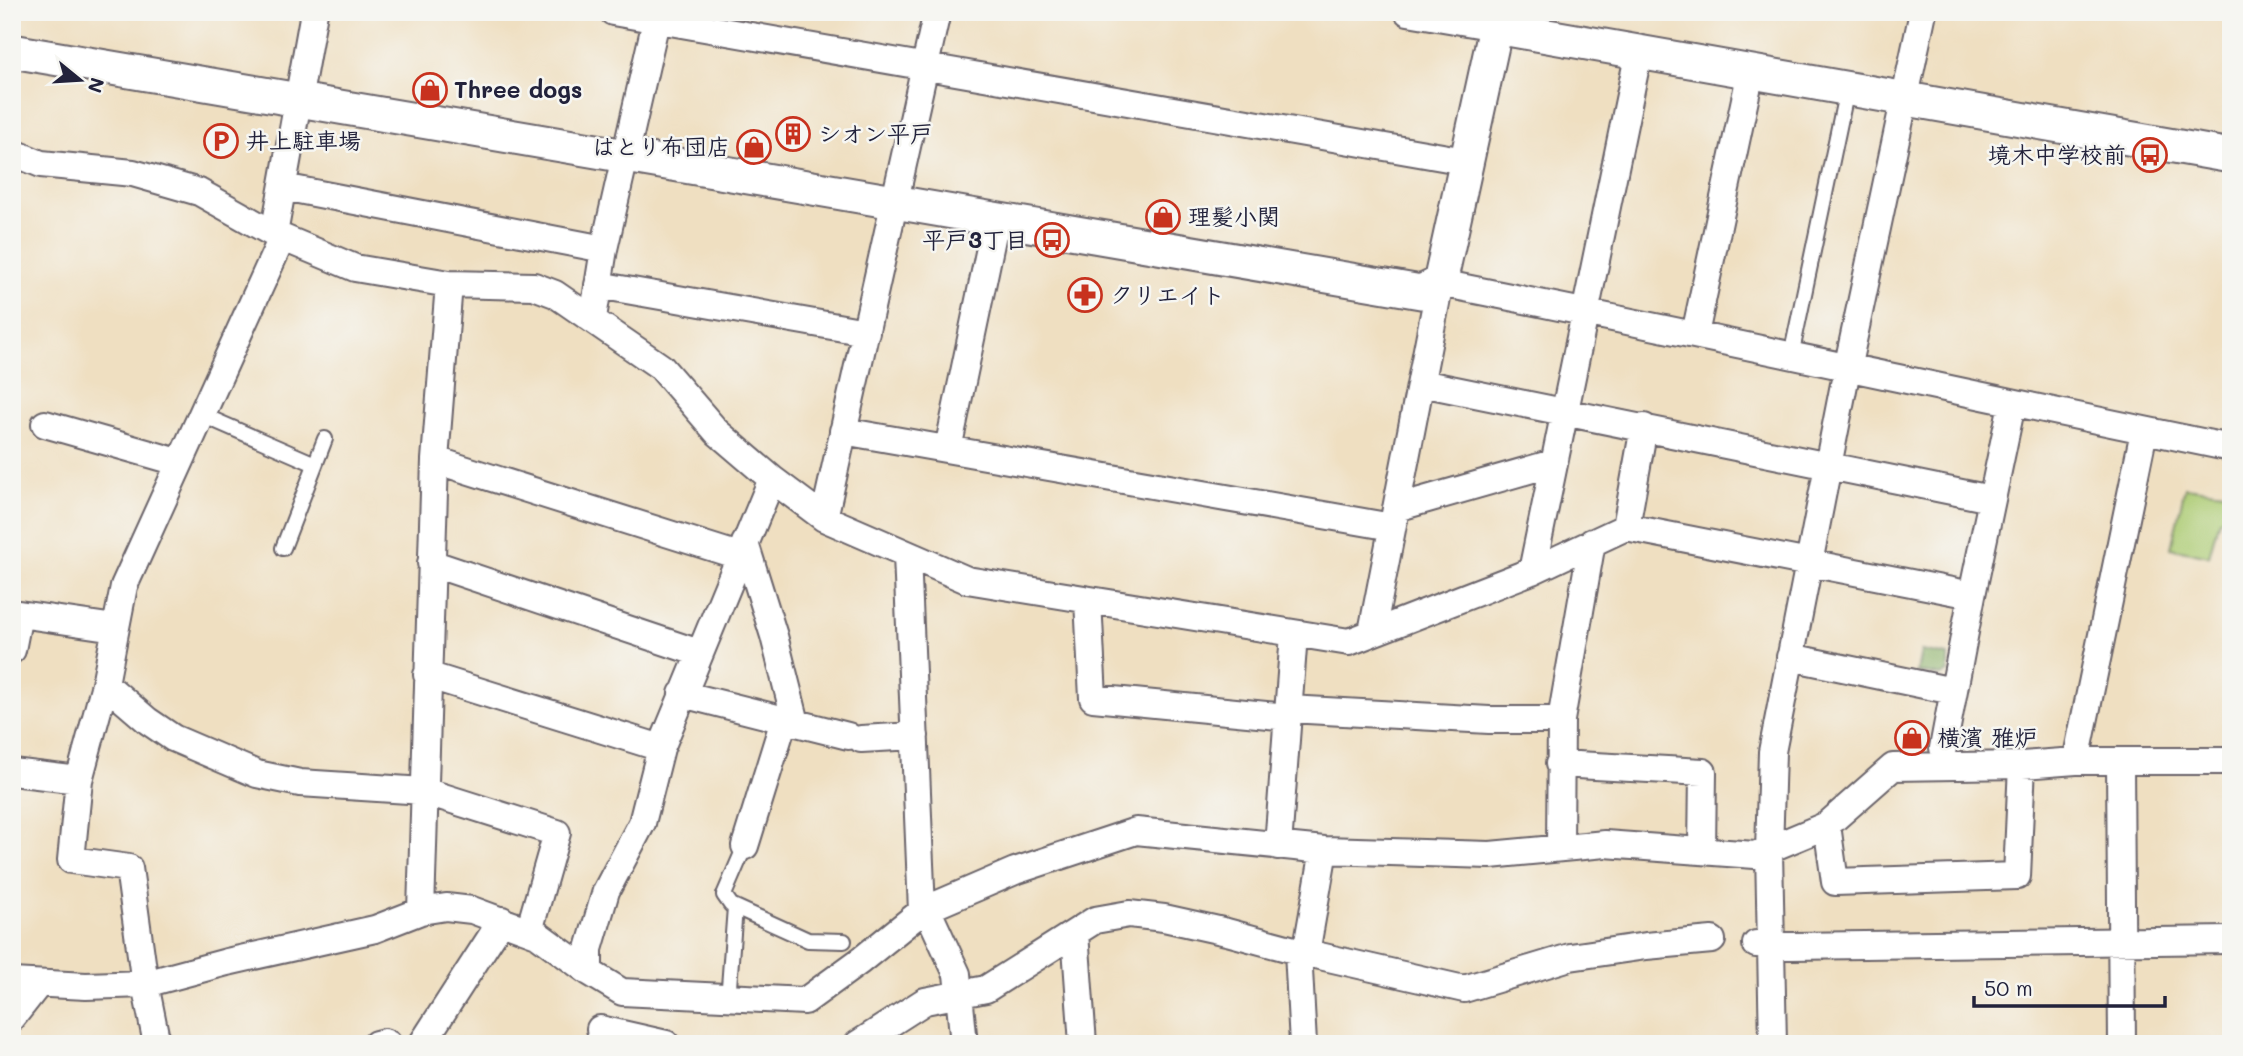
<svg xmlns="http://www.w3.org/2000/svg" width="2243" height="1056" font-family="Mali,'Klee One',sans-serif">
<rect width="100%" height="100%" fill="#f6f6f2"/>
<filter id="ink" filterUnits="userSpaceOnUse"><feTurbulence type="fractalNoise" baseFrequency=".0143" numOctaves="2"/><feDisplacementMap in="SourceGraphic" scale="14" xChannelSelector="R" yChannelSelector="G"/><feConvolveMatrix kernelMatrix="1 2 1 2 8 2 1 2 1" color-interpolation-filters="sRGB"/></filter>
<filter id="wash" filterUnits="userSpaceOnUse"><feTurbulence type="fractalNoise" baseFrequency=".00686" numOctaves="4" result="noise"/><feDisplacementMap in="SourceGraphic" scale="28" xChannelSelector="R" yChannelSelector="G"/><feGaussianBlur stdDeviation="1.57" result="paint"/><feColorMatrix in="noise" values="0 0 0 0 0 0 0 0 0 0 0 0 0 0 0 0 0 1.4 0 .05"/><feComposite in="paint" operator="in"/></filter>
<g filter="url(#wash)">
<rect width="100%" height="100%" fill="#efdfc1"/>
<path fill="#accb72" stroke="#677656" stroke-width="2" d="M2185,487L2231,493V521L2219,519L2209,556L2171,548Z"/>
<path fill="#89af64" stroke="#566850" stroke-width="2" d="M1921,651L1948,656V672L1941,676L1917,672Z"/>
</g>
<g filter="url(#ink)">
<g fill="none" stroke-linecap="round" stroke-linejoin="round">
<g stroke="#6a646a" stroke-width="18">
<path id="service" d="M1791,356L1847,89
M200,414L315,464
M283,548L325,439
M745,846L724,895L731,905L808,940L844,941
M729,987L735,907"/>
</g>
<g stroke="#6a646a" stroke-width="30">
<path id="minor" d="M613,12L1465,161
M1408,12L1496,27L1500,12
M12,152L41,164L133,173L199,192L274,234L355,268L449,284L534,286L555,294L661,367L717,432L772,479L824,518L967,580L1349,642L1532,571L1626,527L1972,595
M283,187L604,249
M274,234L314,12
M598,285L866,332
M593,318L604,249L658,12
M1695,334L1751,71
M1421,383L1991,499
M45,424L178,462
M843,431L1392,527
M948,449L996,219
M435,460L739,556
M1396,508L1553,463
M824,518L937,12
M1626,527L1644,427
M745,543L774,636L796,723
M907,555L922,911
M431,563L699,653
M1532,571L1639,51
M1088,600L1093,698L1288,717
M1372,632L1440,283C1704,335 1967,394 2231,448
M12,650L19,614L115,628
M1790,657L1953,691
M427,675L661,748
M105,684L148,721L173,738L257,774L300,783L424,791L557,833L529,931
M682,694L848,736
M1289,709L1489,720H1561
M861,739L915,736
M1943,748L1972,595L2012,404
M2076,761L2144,431
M2120,762L2122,1044
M1559,764L1703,772L1702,851
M12,772L79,780
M1827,825L1835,882L2017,876L2022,765
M745,846L784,720
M1278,846L1294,634
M1560,848L1561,720L1592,542
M927,909L957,974L964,1044
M421,911L435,460L449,284
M1075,933L1083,1044
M1756,944L1793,946L2231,940
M1298,951L1303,1044
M1306,953L1324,850
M589,972V949L606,891L642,823L661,748L772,479
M12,982L86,986L145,984L227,962L375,929L421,911L446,907L472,910L537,934L589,972L622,992L805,1001L860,961L922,911L1015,871L1136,831L1324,850L1490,855L1605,844L1755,855L1827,825L1893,767L2022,765L2076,761H2231
M12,1018L38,985
M600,1029L666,1044
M157,1044L145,984L129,868L71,860L79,780L105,684L124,586L282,238
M376,1044L384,1042L388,1044
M422,1044L502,920
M858,1044L925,1001L986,989L1095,920L1129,914L1164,918L1227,932L1298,951L1464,989L1570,957L1646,946L1712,940
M1773,1044L1769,851L1772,752L1847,369L1923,12"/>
</g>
<g stroke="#6a646a" stroke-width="37">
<path id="tertiary" d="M12,51L1421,292L1440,283L1496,27L2231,156"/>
</g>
<use href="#service" stroke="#fff" stroke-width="14"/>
<use href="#minor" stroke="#fff" stroke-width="26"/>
<use href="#tertiary" stroke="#fff" stroke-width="33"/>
</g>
</g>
<defs>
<g id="shop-ring" transform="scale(1.75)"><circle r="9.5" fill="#f6f6f2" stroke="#c8321e" stroke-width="1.5"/><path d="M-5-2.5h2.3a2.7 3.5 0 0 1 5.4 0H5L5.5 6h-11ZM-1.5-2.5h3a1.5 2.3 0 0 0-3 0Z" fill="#c8321e"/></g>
<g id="building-ring" transform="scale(1.75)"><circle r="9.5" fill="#f6f6f2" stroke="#c8321e" stroke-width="1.5"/><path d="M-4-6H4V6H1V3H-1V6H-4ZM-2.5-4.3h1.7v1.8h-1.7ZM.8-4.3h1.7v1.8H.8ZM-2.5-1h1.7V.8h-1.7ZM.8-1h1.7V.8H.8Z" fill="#c8321e"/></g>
<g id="parking-ring" transform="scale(1.75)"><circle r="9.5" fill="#f6f6f2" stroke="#c8321e" stroke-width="1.5"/><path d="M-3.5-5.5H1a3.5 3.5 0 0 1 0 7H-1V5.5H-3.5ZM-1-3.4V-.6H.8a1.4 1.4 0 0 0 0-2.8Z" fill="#c8321e"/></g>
<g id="bus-ring" transform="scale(1.75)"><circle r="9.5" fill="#f6f6f2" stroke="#c8321e" stroke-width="1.5"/><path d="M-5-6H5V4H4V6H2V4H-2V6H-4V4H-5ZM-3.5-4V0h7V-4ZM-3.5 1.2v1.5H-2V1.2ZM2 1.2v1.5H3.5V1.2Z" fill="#c8321e"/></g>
<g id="pharmacy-ring" transform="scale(1.75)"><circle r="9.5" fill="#f6f6f2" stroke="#c8321e" stroke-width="1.5"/><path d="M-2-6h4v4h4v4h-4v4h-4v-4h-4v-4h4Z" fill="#c8321e"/></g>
</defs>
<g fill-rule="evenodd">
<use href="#shop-ring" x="430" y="90"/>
<use href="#building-ring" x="793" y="134"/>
<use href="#parking-ring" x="221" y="141"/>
<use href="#shop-ring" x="754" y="147"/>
<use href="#bus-ring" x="2150" y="155"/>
<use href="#shop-ring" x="1163" y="217"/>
<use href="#bus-ring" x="1052" y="240"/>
<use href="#pharmacy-ring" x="1085" y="295"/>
<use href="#shop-ring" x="1912" y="738"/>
</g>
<g text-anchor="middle" stroke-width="5" stroke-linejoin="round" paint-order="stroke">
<g font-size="23" font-weight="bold" fill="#22223b" stroke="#f6f6f2" text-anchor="start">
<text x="454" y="98">Three dogs</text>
<text x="818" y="142">シオン平戸</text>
<text x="246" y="149">井上駐車場</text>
<text x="730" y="155" text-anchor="end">はとり布団店</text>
<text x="2126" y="163" text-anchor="end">境木中学校前</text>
<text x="1188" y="225">理髪小関</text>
<text x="1028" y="248" text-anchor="end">平戸3丁目</text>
<text x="1110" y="303">クリエイト</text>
<text x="1937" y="746">横濱 雅炉</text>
</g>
</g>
<rect width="2243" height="1056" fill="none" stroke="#f6f6f2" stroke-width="42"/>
<g transform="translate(80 80) rotate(108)" stroke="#f6f6f2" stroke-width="5" paint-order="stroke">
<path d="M0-5L12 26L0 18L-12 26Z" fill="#22223b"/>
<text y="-10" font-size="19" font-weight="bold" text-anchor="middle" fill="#22223b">N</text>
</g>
<path d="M1974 996v10h191v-10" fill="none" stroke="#22223b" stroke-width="3.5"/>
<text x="1984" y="996" font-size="21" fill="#22223b" stroke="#f6f6f2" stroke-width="5" paint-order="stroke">50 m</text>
</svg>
